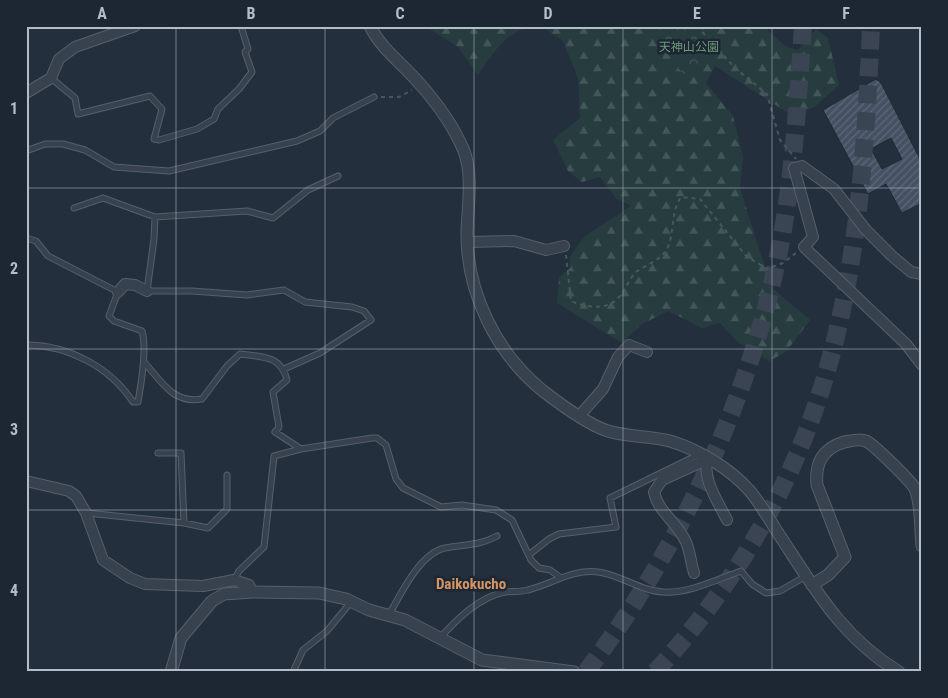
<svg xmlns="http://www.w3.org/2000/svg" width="948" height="698" font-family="'Roboto Condensed','Noto Sans JP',sans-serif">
<defs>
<pattern id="forest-firs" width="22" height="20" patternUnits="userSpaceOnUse" patternTransform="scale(1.25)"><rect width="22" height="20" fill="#263c3f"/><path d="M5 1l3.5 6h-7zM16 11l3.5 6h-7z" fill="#435659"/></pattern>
<pattern id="park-crowns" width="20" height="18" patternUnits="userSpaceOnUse" patternTransform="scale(1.25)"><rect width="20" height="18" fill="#263c3f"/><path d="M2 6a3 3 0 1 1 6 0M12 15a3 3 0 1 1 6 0" fill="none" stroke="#435659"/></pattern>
<pattern id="building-hatch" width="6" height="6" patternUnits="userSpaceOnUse" patternTransform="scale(1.25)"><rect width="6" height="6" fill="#455162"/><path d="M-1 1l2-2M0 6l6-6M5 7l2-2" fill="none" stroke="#5d6877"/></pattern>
</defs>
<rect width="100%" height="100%" fill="#242f3e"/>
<path fill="url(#forest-firs)" d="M425,26H531C504,34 493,53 478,75L458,47Z
M541,26H763L785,46L798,50L816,29L828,38L839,85L813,108L791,115L715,66L706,83L733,116L743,157L740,188L771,287L810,320L786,352L769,361L738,342L720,323L702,328L668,311L642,324L622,343L557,303L559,278L571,267L569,258L585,236L631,206L616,198L600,177L582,182L568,171L553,140L580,118L578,78L563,41Z"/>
<path fill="url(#park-crowns)" d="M651,26H706L725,46L683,75Z"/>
<path fill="url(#building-hatch)" stroke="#1f2835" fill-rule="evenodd" d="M876,79L881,83L922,163V203L902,213L886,184L868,194L823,110ZM891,138L902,159L882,169L871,149Z"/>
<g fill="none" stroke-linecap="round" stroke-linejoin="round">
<path stroke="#3a4453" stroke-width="18" stroke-dasharray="18 9" stroke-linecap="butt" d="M586,672C680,549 753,393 781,241C794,170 798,98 803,26
M655,672C718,604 770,524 804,438C856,308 865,164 871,26"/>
<g stroke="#565f6c" stroke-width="7">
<path id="service" d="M51,78L75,98L78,114L150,96L162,109L154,139L159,140L197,129L214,119L218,109L239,89L252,72L245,52L248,49L241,26
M26,151L45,144H63L85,150L114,167L169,171L297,141L320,131L333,118L374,97
M74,208L103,198L155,217L247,211L273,218L308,190L338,176
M155,217L154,239L147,291H192L247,295L284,290L305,302L352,307L364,311L371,320L320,353L284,369
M26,238L36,241L48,256L118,292L109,316L114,321L142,331C147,347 141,385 138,402H133C110,367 69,346 29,345L26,348
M144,362C162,382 173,404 202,399L227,366L240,354C262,357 281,355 287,380L273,392L279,427L275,432L301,449
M158,453H181L184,523
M87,513L184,523L208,528L227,509V475
M530,554L549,539L559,534L616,527L610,498L700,454
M234,580L239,571L264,547L274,456L301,449L372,438H377L386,445L396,479L403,488L441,507L462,505L496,510L512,520L531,560L539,568L550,570L561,578
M389,615C400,595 420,553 445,548C465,544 479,546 497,536
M440,638C457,619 479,597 505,592C513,591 521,592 528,590C552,584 572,569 598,572C619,574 640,591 663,592C688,594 718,579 741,571L752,584L766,593L780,591L806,576
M293,672L303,650L327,631L351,602"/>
</g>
<g stroke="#565f6c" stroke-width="12">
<path id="minor" d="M26,93L51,78L59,59L75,47L135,26
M467,242L514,241L546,250L564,246
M922,274L911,272L892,256L866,230L834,189L802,166L794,168L813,237L804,247L906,344L922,365
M118,292L125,284L135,285L147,291
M580,415L603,389L618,357L629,345L647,352
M708,459C701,478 719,503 727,520
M26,481L69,491L76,496L86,513L103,560L130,578L145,584L203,586L234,580L249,585L252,592
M694,573C691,563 690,551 686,542C678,523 658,512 654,492L662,480L708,459"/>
</g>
<g stroke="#565f6c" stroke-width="13">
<path id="tertiary" d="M370,26C381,49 403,64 419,83C436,102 454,127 464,151C473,175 468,205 467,231C466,292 496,353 543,391C560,404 588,425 608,431C628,437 650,436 670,441C699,450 729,468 749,490C762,505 771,523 782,539C816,591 843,638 899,672
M812,585L828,575L845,557L817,485C815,463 822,449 844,442C850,441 860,438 866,441C873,444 912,482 915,489C922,505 920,529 922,546
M171,672L181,638L212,601L224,594L252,592L319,593L346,599L369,610L405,620L482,660L574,672"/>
</g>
<path stroke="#44595c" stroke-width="2" stroke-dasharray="4 4" stroke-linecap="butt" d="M697,26L735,68L767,94L780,140L796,159
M381,97H399L412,90
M566,255L571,301C585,307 607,311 618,298C626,290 628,280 636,272C647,264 660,261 667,249C675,233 670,213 681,197L700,199L746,256L767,269L783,263L796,253"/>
<use href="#service" stroke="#38414e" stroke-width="5"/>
<use href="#minor" stroke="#38414e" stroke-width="10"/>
<use href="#tertiary" stroke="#38414e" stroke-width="11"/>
</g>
<path fill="none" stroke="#b4bcc9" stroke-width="1" stroke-opacity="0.55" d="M176,26V672M325,26V672M474,26V672M623,26V672M772,26V672M26,188H922M26,349H922M26,510H922"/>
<g text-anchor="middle" stroke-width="5" stroke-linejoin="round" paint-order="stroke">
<g font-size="12" fill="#6b9a76" stroke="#1d2633">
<text x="689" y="51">天神山公園</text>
</g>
<g font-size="15" font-weight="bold" fill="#d59563" stroke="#1d2633">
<text x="471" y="589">Daikokucho</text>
</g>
</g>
<rect width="948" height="698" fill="none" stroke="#1d2633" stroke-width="55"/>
<rect x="28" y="28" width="892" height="642" fill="none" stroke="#b4bcc9" stroke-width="2"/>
<g font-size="16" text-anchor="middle" font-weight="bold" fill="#b4bcc9">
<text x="102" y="19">A</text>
<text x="251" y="19">B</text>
<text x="400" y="19">C</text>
<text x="548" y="19">D</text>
<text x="697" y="19">E</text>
<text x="846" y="19">F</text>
<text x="14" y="114">1</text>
<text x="14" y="274">2</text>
<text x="14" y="435">3</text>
<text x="14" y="596">4</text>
</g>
</svg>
